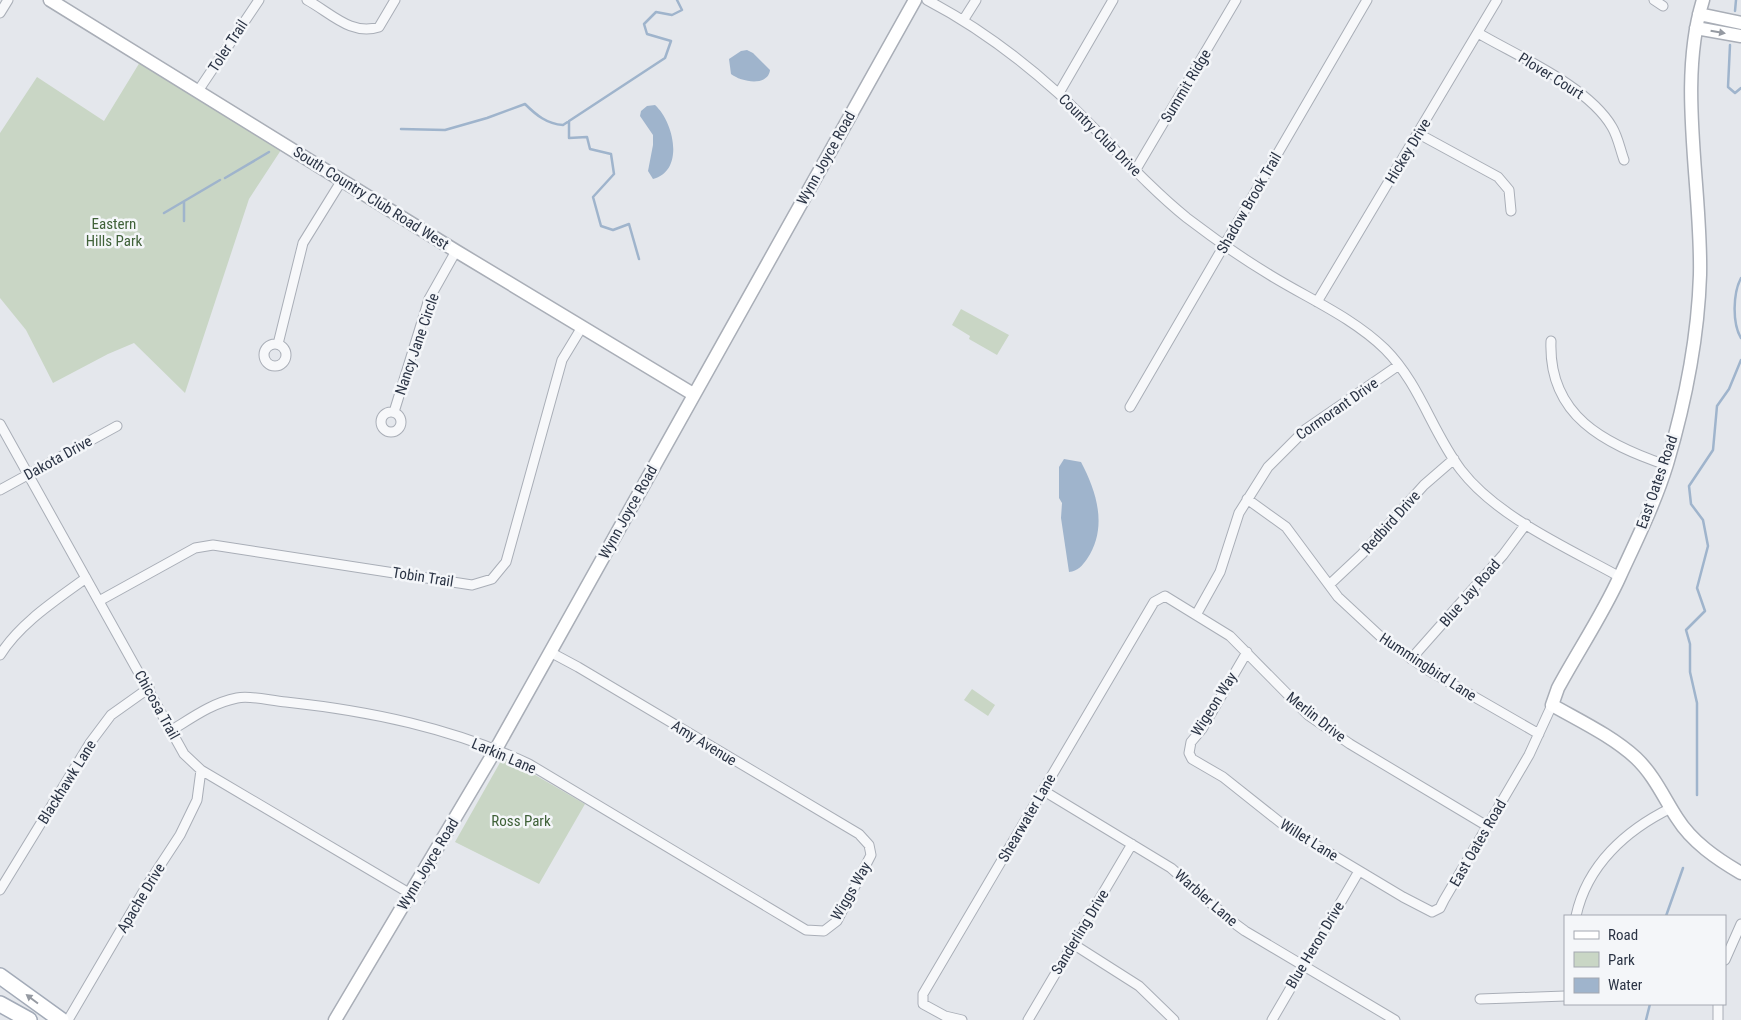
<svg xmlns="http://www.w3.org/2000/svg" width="1741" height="1020" font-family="'Roboto Condensed',sans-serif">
<rect width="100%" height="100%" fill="#e4e7ec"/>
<path fill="#c9d6c5" d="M140,62L281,150L249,199L185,393L134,343L108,354L53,383L26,330L0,298V133L37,77L104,121Z
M961,309L1009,335L997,355L969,339L970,336L952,325Z
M972,689L995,705L988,716L964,700Z
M506,758L585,804L539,884L455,842L502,759Z"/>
<path fill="#9fb4cc" d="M747,50L753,53L770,70C768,87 741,82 731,74L729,59L741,51Z
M655,105C674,122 685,171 653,179L648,171L653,145V135L640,116L641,111L647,106Z
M1064,459L1081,462C1097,492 1108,528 1087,559C1082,566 1078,571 1069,572L1061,518L1062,503L1059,498V467Z"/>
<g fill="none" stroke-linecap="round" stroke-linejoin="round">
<path stroke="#9fb4cc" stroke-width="2.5" d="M1735,11L1736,0
M1730,45L1728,87L1735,93L1741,88
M569,121V138L587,137L590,149L611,154L614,174L593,197L601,226L613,230L629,224L639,259
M401,129L445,130L487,118L525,104C536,115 547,124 563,125L665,58L671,41L647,34L644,24L656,12L672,15L682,10L677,0
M225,178L269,152
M184,202V221
M164,213L220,180
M1741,278C1733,293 1732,323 1741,338
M1697,795V703L1690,672V644L1686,630L1705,611L1697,588L1708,546L1703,520L1691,504L1689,486L1713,450L1717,406L1729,389L1741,360
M1666,916L1683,868
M1646,1020L1650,1004"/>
<g stroke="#a9aeb7" stroke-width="11">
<path id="street" d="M307,0C331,13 351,36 379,27L395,0
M927,0C975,25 1018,57 1058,93C1102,133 1140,180 1187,218C1213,238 1242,258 1270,275C1309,299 1352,317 1385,349C1420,384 1432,432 1461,470C1497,517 1568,548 1620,577
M1654,0L1663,6
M0,13L8,0
M964,19L976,0
M1478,33C1519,57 1588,86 1612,127C1618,137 1620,149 1624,160
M198,91L259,0
M1059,93L1113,0
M1419,134L1498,177L1509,190L1511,211
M1135,171L1236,0
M1317,302L1497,0
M1551,341C1548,416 1605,444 1666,465
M264 355a11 11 0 1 1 22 0a11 11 0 1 1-22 0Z
M278,344L303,243L342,180
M1130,407L1367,0
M381 422a10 10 0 1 1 20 0a10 10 0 1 1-20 0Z
M394,412L429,299L456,251
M0,424L184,754L201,770L409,893
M0,490L117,426
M1247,499L1286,527L1338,597L1381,637L1426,669L1539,734
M1329,585L1362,554L1424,485L1454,459
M99,601L195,548L213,545L472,585L492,579L506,562L562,360L582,327
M1196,615L1220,572L1239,513L1268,467L1306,429L1399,365
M1247,652L1202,729L1191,742L1189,753L1192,759L1223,777L1286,827L1403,897L1432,912L1440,908L1444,900L1529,755L1552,705
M0,655C20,623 56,600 86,578
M1411,659L1503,555L1526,524
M172,730C193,717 212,703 237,698C251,695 271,701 286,702C370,711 452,728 529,764L806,930L824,931L837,921L871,855L869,845L859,834L578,667L550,652
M1044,791L1171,868L1230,920L1245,931L1395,1020
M0,890L90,743L111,715L149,688
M1576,916C1587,865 1626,830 1671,808
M1073,944L1139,986L1174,1020
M1725,960L1741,924
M1480,999L1565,996
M68,1020L146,887L180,835L197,800L201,770
M962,1020L945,1016L923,1004V994L1154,602L1165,596L1230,636L1308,715L1350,744L1487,826
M1028,1020L1132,844
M1272,1020L1359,871
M1718,1020V1004"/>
</g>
<g stroke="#a9aeb7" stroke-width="15">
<path id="secondary" d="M50,0L456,251L693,394
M1703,0C1677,84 1702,186 1700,275C1698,339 1685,403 1667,464C1655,503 1637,539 1620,576C1603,614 1578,651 1558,688L1552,705C1580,721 1612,736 1636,758C1654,775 1664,798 1677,818C1692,842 1717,859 1741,873
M1699,14L1741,23
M1696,28L1741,36
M335,1020L496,749L915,0"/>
</g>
<g stroke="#a3abb8" stroke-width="18">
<path id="primary" d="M0,976L61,1020
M0,1004L29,1020"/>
</g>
<use href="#street" stroke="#f7f8fa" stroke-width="9"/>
<use href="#secondary" stroke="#fff" stroke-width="12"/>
<use href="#primary" stroke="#fff" stroke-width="15"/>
</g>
<defs><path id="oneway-solid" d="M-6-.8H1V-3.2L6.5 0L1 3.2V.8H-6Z" transform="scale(1.25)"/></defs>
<g fill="#959aa2">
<use href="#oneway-solid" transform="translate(1718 32) rotate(10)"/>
<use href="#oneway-solid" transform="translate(32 999) rotate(-143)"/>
</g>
<g text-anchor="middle" stroke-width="5" stroke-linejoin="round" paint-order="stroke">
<g font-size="15" fill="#2b3445" stroke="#f4f6f9">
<text transform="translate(228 46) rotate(-57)" y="5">Toler Trail</text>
<text transform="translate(1551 76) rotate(32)" y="5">Plover Court</text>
<text transform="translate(1186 86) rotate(-59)" y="5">Summit Ridge</text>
<text transform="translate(1100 135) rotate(45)" y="5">Country Club Drive</text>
<text transform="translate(1408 151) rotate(-59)" y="5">Hickey Drive</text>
<text transform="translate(826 158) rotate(-61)" y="5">Wynn Joyce Road</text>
<text transform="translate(371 198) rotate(32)" y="5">South Country Club Road West</text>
<text transform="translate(1249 203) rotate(-60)" y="5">Shadow Brook Trail</text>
<text transform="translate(417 344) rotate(-71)" y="5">Nancy Jane Circle</text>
<text transform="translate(1337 409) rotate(-35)" y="5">Cormorant Drive</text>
<text transform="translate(58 458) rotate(-29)" y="5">Dakota Drive</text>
<text transform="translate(1657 482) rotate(-71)" y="5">East Oates Road</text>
<text transform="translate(628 512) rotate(-61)" y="5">Wynn Joyce Road</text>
<text transform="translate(1391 522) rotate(-48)" y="5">Redbird Drive</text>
<text transform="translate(423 577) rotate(9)" y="5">Tobin Trail</text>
<text transform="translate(1470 593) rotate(-49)" y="5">Blue Jay Road</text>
<text transform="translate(1428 667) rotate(33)" y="5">Hummingbird Lane</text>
<text transform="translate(1214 704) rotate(-58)" y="5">Wigeon Way</text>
<text transform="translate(157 705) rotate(61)" y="5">Chicosa Trail</text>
<text transform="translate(1316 717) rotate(38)" y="5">Merlin Drive</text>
<text transform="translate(704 743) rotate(31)" y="5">Amy Avenue</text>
<text transform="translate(504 756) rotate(23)" y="5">Larkin Lane</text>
<text transform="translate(67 782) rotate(-58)" y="5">Blackhawk Lane</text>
<text transform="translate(1027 818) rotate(-60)" y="5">Shearwater Lane</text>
<text transform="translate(1309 840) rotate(32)" y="5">Willet Lane</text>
<text transform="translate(1478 843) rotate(-60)" y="5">East Oates Road</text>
<text transform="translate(428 864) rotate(-59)" y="5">Wynn Joyce Road</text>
<text transform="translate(851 891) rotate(-60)" y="5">Wiggs Way</text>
<text transform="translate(141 898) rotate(-59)" y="5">Apache Drive</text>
<text transform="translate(1206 898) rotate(41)" y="5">Warbler Lane</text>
<text transform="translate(1080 932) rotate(-59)" y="5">Sanderling Drive</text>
<text transform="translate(1315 945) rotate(-59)" y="5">Blue Heron Drive</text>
</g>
<g font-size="15" fill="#3f6138" stroke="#f4f6f9">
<text x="114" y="229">Eastern<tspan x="114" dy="17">Hills Park</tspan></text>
<text x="521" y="826">Ross Park</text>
</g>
</g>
<rect x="1564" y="915" width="162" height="90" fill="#f4f6f9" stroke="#a4a8b1"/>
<rect x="1574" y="931" width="25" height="8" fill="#ffffff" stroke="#a4a8b1"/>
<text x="1608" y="940" font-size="15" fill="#2b3445">Road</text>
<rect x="1574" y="952" width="25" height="15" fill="#c9d6c5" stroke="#a4a8b1"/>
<text x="1608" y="965" font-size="15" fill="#2b3445">Park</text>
<rect x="1574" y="978" width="25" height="15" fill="#9fb4cc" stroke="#a4a8b1"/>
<text x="1608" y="990" font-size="15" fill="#2b3445">Water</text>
</svg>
